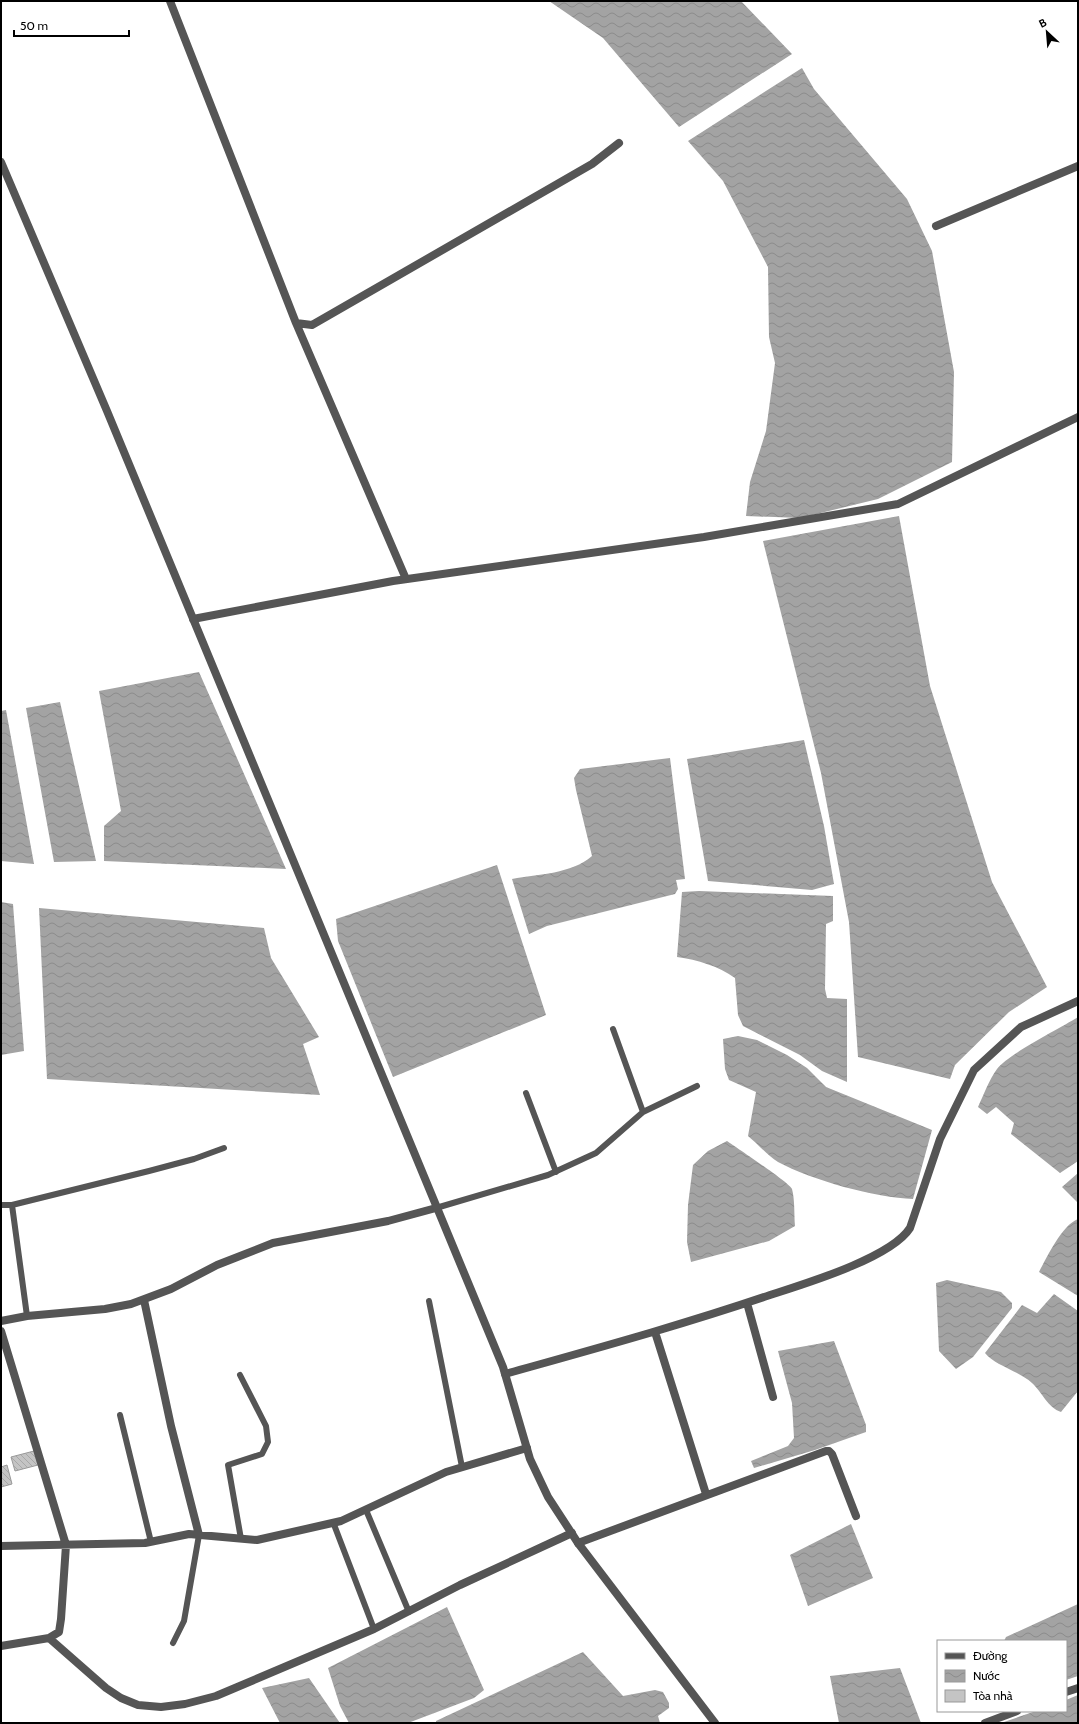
<svg xmlns="http://www.w3.org/2000/svg" width="1079" height="1724" font-family="Cabin,sans-serif">
<defs>
<pattern id="water-waves" width="16" height="10" patternUnits="userSpaceOnUse"><rect width="16" height="10" fill="#a3a3a3"/><path d="M0 5q4-4 8 0t8 0" fill="none" stroke="#8b8b8b"/></pattern>
<pattern id="building-back-hatch" width="6" height="6" patternUnits="userSpaceOnUse"><rect width="6" height="6" fill="#c4c4c4"/><path d="M-1 5l2 2M0 0l6 6M5-1l2 2" fill="none" stroke="#a7a7a7"/></pattern>
</defs>
<rect width="100%" height="100%" fill="#fff"/>
<path fill="url(#water-waves)" d="M549,1H741L792,54L679,127L603,38Z
M802,68L814,89L907,199L932,251L954,372L952,462L878,499L800,518L746,516L750,482L766,431L775,363L769,337L768,267L723,181L688,141Z
M899,516L930,686L992,882L1047,987L1009,1012L955,1065L950,1079L858,1057L849,922L821,773L763,541Z
M199,672L286,869L104,861V826L121,811L99,691Z
M60,702L96,861L54,862L26,708Z
M6,710L34,864L1,861V711Z
M804,740L824,826L834,884L812,890L708,881L687,759Z
M670,758L685,879L676,880L678,889L675,894L547,926L529,934L512,879C539,874 571,874 592,856L576,790L574,778L580,769Z
M497,865L546,1015L393,1077L338,941L336,919Z
M699,891L833,896V921L826,924L825,989L827,998L847,999V1082L822,1071L800,1055L743,1026L738,1015L735,978C718,966 698,960 677,957L682,892Z
M1,902L13,904L24,1051L1,1055Z
M39,908L264,928L271,958L319,1037L303,1044L320,1095L47,1079Z
M1078,1017V1161L1060,1173L1011,1134L1014,1123L996,1107L987,1114L978,1107C984,1094 989,1080 997,1069C1010,1053 1059,1029 1078,1017Z
M738,1036L757,1040L787,1055L807,1068L826,1087L932,1130L913,1199C876,1198 811,1180 778,1162C768,1156 758,1144 748,1136L756,1092L729,1080L725,1069L723,1039Z
M727,1141C737,1148 790,1183 792,1189C795,1200 794,1215 795,1226L769,1241L691,1262L687,1242L688,1205L693,1165L708,1151Z
M1078,1173V1203L1062,1187Z
M1078,1219V1296L1039,1272C1047,1257 1062,1225 1078,1219Z
M947,1280L1001,1292L1012,1303V1308L973,1357L956,1369L939,1351L936,1283Z
M1054,1294L1078,1311V1391L1061,1412C1048,1408 1042,1392 1032,1383C1019,1371 994,1365 985,1353L1022,1305L1037,1313Z
M834,1341L866,1425V1432L815,1450L754,1468L751,1461L788,1446L794,1438L792,1403L778,1351Z
M851,1524L873,1578L808,1606L790,1555Z
M1078,1604V1676L1066,1680V1641H1004L1006,1637Z
M447,1607L484,1690L474,1698L408,1723H349L340,1706L328,1668Z
M583,1652L623,1696L655,1690L663,1692L669,1703V1708L658,1716L660,1723H436V1721Z
M900,1668L921,1723H839L830,1676Z
M309,1678L340,1723H280L262,1688Z
M1078,1695V1723H1001L1036,1711H1066V1700Z"/>
<path fill="url(#building-back-hatch)" stroke="#999" d="M34,1451L38,1465L15,1471L11,1457Z
M7,1465L12,1484L1,1487V1467Z"/>
<g fill="none" stroke-linecap="round" stroke-linejoin="round">
<path stroke="#555" stroke-width="6" d="M613,1029L643,1112
M526,1093L556,1172
M1,1205H12L149,1171L194,1159L224,1148
M12,1205L27,1316
M436,1208L548,1175L596,1153L643,1112L697,1086
M429,1301L462,1467
M240,1375L266,1426L268,1442L262,1454L228,1465L241,1539
M120,1415L151,1542
M366,1510L409,1612
M333,1522L374,1629
M173,1643L184,1621L199,1535"/>
<path stroke="#555" stroke-width="8" d="M170,1L296,323L312,325L592,164L619,143
M936,226L1078,166
M296,323L406,579
M193,619L393,581L704,537L898,504L1078,417
M144,1300L171,1426L199,1535
M747,1303L773,1397
M1,1321L27,1316L105,1309L131,1304L171,1289L217,1265L273,1243L388,1221L436,1208
M1,1331L66,1545L61,1619L59,1632L49,1638L1,1646
M655,1332L706,1494
M505,1374C594,1349 682,1325 770,1295C804,1284 891,1258 910,1228L940,1139L974,1070L1021,1027L1078,1001
M578,1543L826,1451H829L832,1454L856,1516
M1,1546L145,1543L189,1534L257,1540L341,1521L446,1472L527,1448
M49,1638L106,1688L121,1698L138,1705L161,1707L185,1704L216,1696L374,1629L460,1585L572,1533
M1066,1692L1078,1688
M985,1723L1017,1711"/>
<path stroke="#555" stroke-width="8" d="M1,162L107,411L503,1367L530,1459L548,1497L578,1543L715,1723"/>
</g>
<rect width="1079" height="1724" fill="none" stroke="#000000" stroke-width="4"/>
<rect x="937" y="1640" width="130" height="72" fill="#ffffff" stroke="#999999"/>
<rect x="945" y="1653" width="20" height="6" fill="#555555" stroke="#999999"/>
<text x="973" y="1660" font-size="12" fill="#000000">Đường</text>
<rect x="945" y="1670" width="20" height="12" fill="url(#water-waves)" stroke="#999999"/>
<text x="973" y="1680" font-size="12" fill="#000000">Nước</text>
<rect x="945" y="1690" width="20" height="12" fill="#c4c4c4" stroke="#999999"/>
<text x="973" y="1700" font-size="12" fill="#000000">Tòa nhà</text>
<g transform="translate(1047 32) rotate(334)" stroke="#ffffff" stroke-width="3" paint-order="stroke">
<path d="M0-3L7 15L0 10L-7 15Z" fill="#000000"/>
<text y="-6" font-size="11" font-weight="bold" text-anchor="middle" fill="#000000">B</text>
</g>
<path d="M14 30v6h115v-6" fill="none" stroke="#000000" stroke-width="2"/>
<text x="20" y="30" font-size="12" fill="#000000" stroke="#ffffff" stroke-width="3" paint-order="stroke">50 m</text>
</svg>
